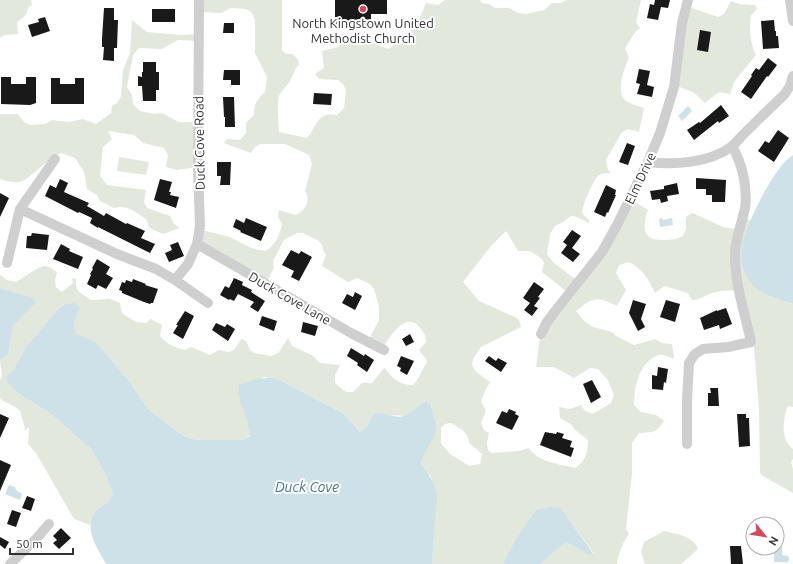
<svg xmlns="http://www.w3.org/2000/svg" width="793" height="564" font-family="Ubuntu,sans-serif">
<rect width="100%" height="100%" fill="#fff"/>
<path fill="#e2e8dc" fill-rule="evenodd" d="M0,0H31L32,5L28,8L26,15L17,22L18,34L4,35L0,38Z
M200,0H282V50L286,54H293L298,60L299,65C294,69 294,74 291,79C289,84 283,89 280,94C276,101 279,124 279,132L307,138C314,131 315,119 326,115C329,114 334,115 337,115L344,108L346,90L343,84L338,80L319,79L315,74L324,68L322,51L339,47L341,33L347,39L364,40L389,49L417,24L426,3L438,5L445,0H480L482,3L489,4L495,8H509L518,13L526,14L544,10L552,3H561L566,0H641L636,22L640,28L636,31L625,48L629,58C624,68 615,92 626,101C630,104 639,106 644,108L639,132L628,129L622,132L606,160L608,170L611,173C606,173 602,173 598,176C593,181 582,206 582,213L589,220V223L577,217L571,216L563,222L555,226L550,234L547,254L554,263L575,279L599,252L628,200L635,202L648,210C642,228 642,241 665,240C672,240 677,239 683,236L686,229V217L692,213L695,214L723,227L735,229L744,217L751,221L743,243L771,297L793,304V407L788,406L787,408C783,422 780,438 793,449V459L791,462L793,469V493L761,475L760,471L759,409L754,347L738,290C731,291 723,290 716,292C706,294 701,300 692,300L688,293L664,286L655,293C650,282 641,266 628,262L619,265L616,273L626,290L617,306C595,296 594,297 576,311L584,321L593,327L612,332L616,336L634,345L655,339L662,343L672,344L674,356L673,359C669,357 664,354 659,355C639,361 634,388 634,405L641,412L656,415L664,421C656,433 653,432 639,433L632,443V474L626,529L629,534C623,542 618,554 617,564H541L562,545L568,543L587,554H594L561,508L517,539L503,564H432L435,521L431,477L421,464C422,454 430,447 433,438C437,427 433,415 431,404L425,401L406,416L373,414L366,428L360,432L344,414L280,380L264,377L257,381L239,384L243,410L250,426V435L243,440H201L192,439L182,435L148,409L129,381L96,342C89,338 82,337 74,333V324L80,307C72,302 67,303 59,308L26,347L13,370L7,375V382L18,393L51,414L91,449L104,471L113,494L111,500C101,506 92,513 90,525L74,519L36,453L28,444L29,427L25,431C25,424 21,419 21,412L17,408L0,399V380L2,376L0,361L8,355L13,326L35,302L0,288V275L7,280L16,282C21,279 41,265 45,266C49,266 54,270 57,272L55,280L56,287L62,292L73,283L72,278L76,279V286L79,292L91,300L110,299L120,303L121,309L123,314L136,322L146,323L151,319L162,325L160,336C166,344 176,348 185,350L191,347L210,355L219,350L229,352L234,350L241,339L246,341L250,350L254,353L272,356L279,352L288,338L292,346L312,355L320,363L340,365L335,375V383L346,392H353L362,383H372L385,367V369C393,379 400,385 413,385L417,380L427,362L426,359L419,350L426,342C426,336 424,333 420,328C407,310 390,336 384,346L368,341L379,320V307L374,289L370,284L357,278L348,282L322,266L326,255L323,250L322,245L319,241L303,233H297L284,240L273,261L274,268L266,283L199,245L202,230L230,237L251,248L265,251C274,247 280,235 282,224L278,217L279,210L296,215C306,210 311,201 305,191L312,164L309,155L285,144H260L255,147L251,153L224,143L227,139L240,140L246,133V123L254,115C254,104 257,99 265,92L267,77L255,53V20L252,13L246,9L230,8L222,13L201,12ZM506,231L518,251H530L542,259L544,263L542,272L566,291L541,330L536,367H554L574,378L590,368L598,369L608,380L614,395L611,403L593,414L585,411L581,405L570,409L559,407L560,418L572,425L575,430L588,440C588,452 585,462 575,468C559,464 538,462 529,448L518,451L492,453L488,450L487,443L489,433L484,430L481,423L486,410L481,402L485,391L490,382L476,372L472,365L473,359L481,347L521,327L519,320L515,317L479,301L463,282L491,246ZM451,423C459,428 469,432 469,443L482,454L480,464L469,466L450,454L441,443V428L445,424Z
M731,1L739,4L755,5L757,9L751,15C749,27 750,44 756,55L734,82L730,94L719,92L705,103L693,92L674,85L686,6L718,17L724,14Z
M132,20L147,32L181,35L197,34L198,41L178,40L162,49L139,48L133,55L127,87L132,95L133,104L140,111L154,114L162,113L179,122H197L199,167L177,170L166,167L168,155L164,148L143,143L134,135L108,131L112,139L103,147L100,176L107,185L146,190L144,202L147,208L170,216L174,224L180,228L163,234L149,228L147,220C137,213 127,204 114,208L100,201L97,195L87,189L84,172L75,158L61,153C47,158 29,181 19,182C13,183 6,181 0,179V114H18L24,122L30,125L45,124L52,120L69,122L83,119L96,124L111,113L112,106L117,103L121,96L123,70L130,53Z
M119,157L149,162L146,175L117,171Z
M664,531C676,534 694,536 698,549L681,564H645L641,552L644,542Z"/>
<path fill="#cee0e8" d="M688,106L692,111L682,121L678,116Z
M793,155V304C781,300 760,295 752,284C747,277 742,268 741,259C739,236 767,183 782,165C785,161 789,158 793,155Z
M662,218L663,220L672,218L673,225L660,227L659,219Z
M0,288L32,298L36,302L13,326L8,355L0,361Z
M74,303L80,307L74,324L75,333C82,337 89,338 96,342L129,381L148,409L182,435L192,439L201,440H243L250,436C250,417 236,403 239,384C253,381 266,375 280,380L344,414L360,432L366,428L373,414C384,411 394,419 404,416C408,415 421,404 425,401L431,404C432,412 436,420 436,429C435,442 423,451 421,464C429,474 434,482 437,495L432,564H106C97,548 81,525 98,509C105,503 110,503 113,494L104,471L91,449L51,414L18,393L7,382V375L13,370L26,347L59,308L66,304Z
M9,485L15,487L16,490L22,494L20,500L5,494Z
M550,507L561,508L594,555L587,554L568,543L562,545L541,564H503L516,539L536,510Z
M777,544L782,545V555L788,556L789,558V561L787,562H774V548H777Z"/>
<path fill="#191919" d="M335,0H387V14H371V28H335Z
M655,0H670L668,8L661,7L658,20L647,18L650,4L654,5Z
M104,8H114V20H118L117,48H114V61L103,60L104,47H102V39Z
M152,9H175V22H152Z
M45,17L50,31L32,37L28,25L39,22L38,19Z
M774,20L775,31H776V36H778L779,48L763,49L761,21Z
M224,23H234V33H223Z
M700,30L711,32L708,52L697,50Z
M768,58L777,65L768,77L767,76L751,99L741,92L752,76L751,75L756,68L759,70Z
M143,62H156V72H159V90H156V101H143L142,86H138V76L142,77V72H143Z
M639,69L650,71L647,85L654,87L652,97L637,94L640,84L636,83Z
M224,70H240V85H231V80H223Z
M1,77H11V84H26V77H36V103L30,105L1,104Z
M51,78H60V84H75V78H84V104H51Z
M314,93L332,94L331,105L313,104Z
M223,97H234L235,127H225V117H224Z
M721,105L729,116L719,123L718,121L694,140L687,130L699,122L700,123Z
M778,130L789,138L774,162L758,151L765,141L769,143Z
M627,143L635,146L628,165L619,162Z
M217,162H231L230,185H220L221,176H217Z
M696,178L726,180L725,202H712V195H706V189H696Z
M60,179L68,183L64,192L89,203L87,206L104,216L106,213L126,224L127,223L145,231L141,238L155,244L150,253L98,227V228L90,223L92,218L79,212L78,213L45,196L50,185L56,188Z
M160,179L172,182L169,192H171L170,195L179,197L176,208L154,200Z
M677,183L679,194L667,196L668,201L661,203L660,199L652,200L650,191L664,189V186Z
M606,185L616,190L615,195H616L608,213L607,212L605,217L594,212Z
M0,193L9,198L0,217Z
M246,218L267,227L261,241L240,232L241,231L233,227L236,219L244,223Z
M572,230L581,236L572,248L580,254L573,262L561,253L567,245L563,242Z
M32,233L49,235L47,250L26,248L27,236H31Z
M178,242L184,256L169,262L165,253L172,250L170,245Z
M61,244L70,249L69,251L83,257L78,269L53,259Z
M291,250L299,254L301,251L312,257L299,281L291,277L294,271L282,265Z
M97,259L110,267L106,274L113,278L106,289L98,285L96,289L87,284L91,275L90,274L93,269L92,268Z
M234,278L243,282L242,285L252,290L251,292L265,301L258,312L250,307L254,302L238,294L234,301L230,299L229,300L220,295L225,286L229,288Z
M133,279L146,284L145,285L158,289L153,303H151L150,304L144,302L122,293V291L119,290L122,282L125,283L126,280L132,282Z
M534,282L544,289L538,297L540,298L534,306L538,308L532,316L524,310L530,303L523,298Z
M355,292L362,296L355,310L342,303L347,294L353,297Z
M633,300L646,304L641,319L645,327L638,331L629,313Z
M666,300L680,304L675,322L660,317Z
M726,308L732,324L720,329L719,325L704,330L700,318L717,310V311Z
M185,311L194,316L183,339L173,333L178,325H176Z
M262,316L277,321L274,331L259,325Z
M303,322L318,326L315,336L301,332Z
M216,323L225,327L227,324L235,329L228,341L212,330Z
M410,334L414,342L406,346L402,339Z
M351,348L364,356L365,354L374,360L367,372L357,365L358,363L347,356Z
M401,356L414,361L407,375L400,371L401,368L397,366Z
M489,356L496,361L498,358L507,363L501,372L485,361Z
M658,367L668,369L666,383L664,382L663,390L652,389V375L657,376Z
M592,380L601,397L591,403L583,384Z
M710,388H718L719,406H708V393H711Z
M509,409L516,412L515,414L519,416L512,430L496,423L502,411L507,413Z
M0,414L9,418L0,438Z
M737,414H746V418H749L750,446L739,447Z
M545,432L556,434L557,432L564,434L562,438L572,441L570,447L574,448L571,457L540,445Z
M0,460L11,465L0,491Z
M27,496L35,499L31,511L22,508Z
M12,510L21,513L16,527L7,524Z
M61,528L71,538L59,549L53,543L57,540L53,536Z
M0,537L9,542L5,549L0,545Z
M730,546H741L743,564H731Z"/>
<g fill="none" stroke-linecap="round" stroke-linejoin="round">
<path stroke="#cfcfcf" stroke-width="10" d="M790,0L793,21
M648,162C674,165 709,163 731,147C738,141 744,133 751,127C762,116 773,105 784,95L790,86L793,76
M20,209L117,254L156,269L175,280L208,303
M197,244L351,333L384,350
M7,263L20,209L55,159
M175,280L188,264L197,244L200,226L198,168L199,0
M541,334L547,322L556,310L602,252L617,225L648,162L660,133L674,87L682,23L688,0
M687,444V401L689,363L695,354L703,349L728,347L751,342C745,313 735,286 735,255C735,239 742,223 745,208C748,188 742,163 732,146
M10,564L36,539L49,524"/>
</g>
<circle fill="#d4495b" stroke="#fff" stroke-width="1.5" cx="363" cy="9" r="4"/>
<g text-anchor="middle" stroke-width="4" stroke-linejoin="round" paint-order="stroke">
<g font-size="13" fill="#323232" stroke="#fff">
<text x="363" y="28">North Kingstown United<tspan x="363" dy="15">Methodist Church</tspan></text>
</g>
<g font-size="13" fill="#323232" stroke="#fff">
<text transform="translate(199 143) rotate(-91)" y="5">Duck Cove Road</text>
<text transform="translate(640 178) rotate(-65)" y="5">Elm Drive</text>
<text transform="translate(290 298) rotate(30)" y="5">Duck Cove Lane</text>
</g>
<g font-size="14" font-style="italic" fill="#47758c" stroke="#fff">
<text x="307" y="492">Duck Cove</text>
</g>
</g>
<g transform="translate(765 536) rotate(120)"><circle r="19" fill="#ffffff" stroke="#adadad"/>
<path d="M0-3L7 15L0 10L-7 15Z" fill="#d4495b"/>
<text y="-6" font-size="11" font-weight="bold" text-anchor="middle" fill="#323232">N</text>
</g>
<path d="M10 548v6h63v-6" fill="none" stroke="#323232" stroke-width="2"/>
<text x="16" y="548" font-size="12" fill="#323232" stroke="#ffffff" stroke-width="3" paint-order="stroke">50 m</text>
</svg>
